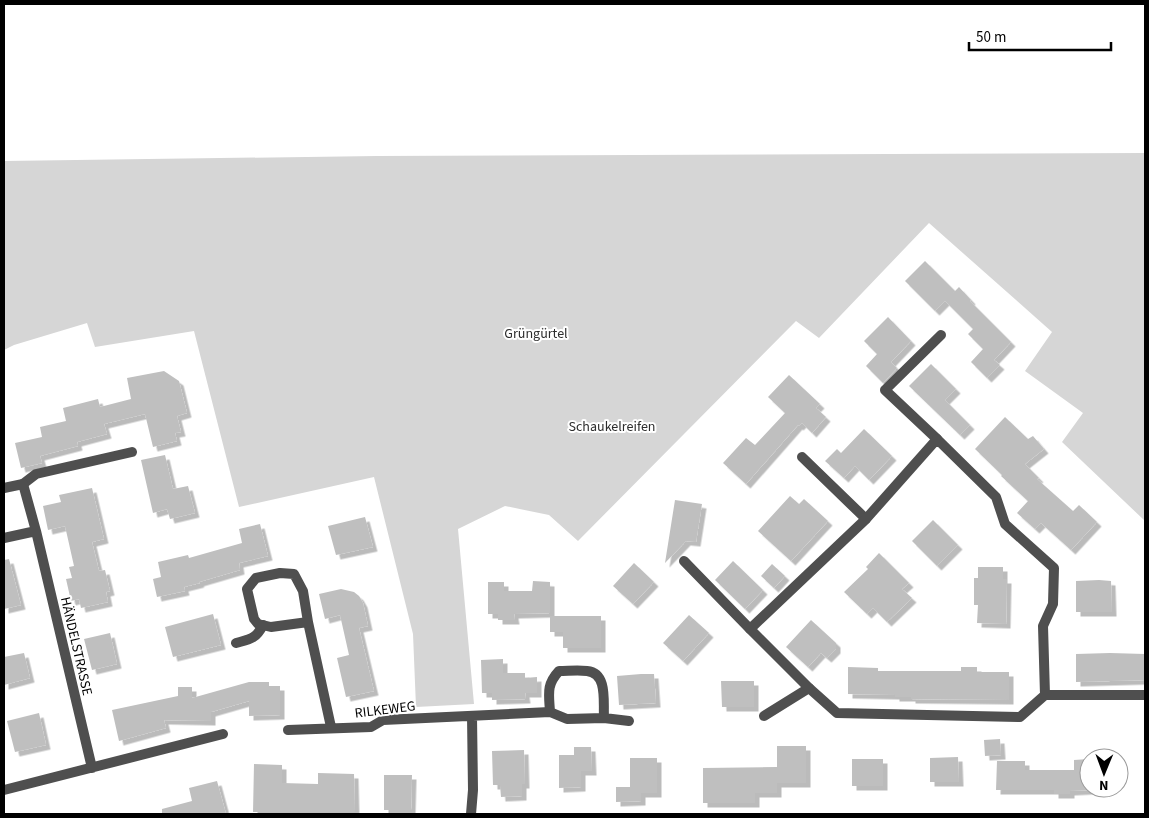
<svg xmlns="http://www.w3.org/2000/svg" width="1149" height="818" font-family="'Source Sans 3',sans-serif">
<defs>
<filter id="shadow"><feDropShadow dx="4.5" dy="4.5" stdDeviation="0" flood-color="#0004"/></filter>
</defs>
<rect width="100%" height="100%" fill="#fff"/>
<path fill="#d6d6d6" d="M1145,153V521L1062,442L1083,413L1025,371L1052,332L929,223L819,338L796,321L578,541L549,515L505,506L458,529L474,704L416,707L413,634L374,477L239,507L194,331L95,347L87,323L14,345L4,350V161L377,156Z"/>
<path fill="#bfbfbf" filter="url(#shadow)" d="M925,261L955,291L953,293L959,287L971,300L970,301L1011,342L994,360L1000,365L987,378L971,362L983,349L968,334L973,329L945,301L935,311L905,281Z
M888,317L911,341L891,362L897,368L883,383L866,366L877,354L864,341Z
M931,364L956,389L945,400L970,425L960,435L909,386Z
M164,371L179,381L187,413L177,416L181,432L175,433L177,441L153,447L145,414L104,424L107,434L77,442L78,446L40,456L42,463L21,468L15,443L42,437L40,427L66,421L63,408L98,399L100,407L131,399L127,378Z
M789,375L820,404L816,408L826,417L812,433L802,423L799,426L798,425L746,484L723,463L746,438L755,445L785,413L768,397Z
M1005,417L1028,439L1033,436L1044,449L1025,464L1039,478L1037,479L1073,511L1079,505L1097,522L1071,550L1041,523L1035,529L1017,513L1028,501L1001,476L1002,475L975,449Z
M864,429L892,456L869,480L855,466L844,478L825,461L837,449L841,453Z
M165,455L173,489L188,486L195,513L170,519L167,509L153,513L141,460Z
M92,488L104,539L92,542L99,571L105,570L110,591L106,592L108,602L81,608L79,599L71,601L66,579L72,578L69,567L74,566L65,526L48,530L43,506L61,502L59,495Z
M790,496L799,504L804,499L828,521L791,561L758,531Z
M675,500L702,504L696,542L686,541L665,563Z
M365,517L373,547L336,555L328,526Z
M933,520L958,545L937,566L912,541Z
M260,524L268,556L239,563L240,570L199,582L200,583L184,587L185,591L157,597L153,579L161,577L158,562L188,555L189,558L242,543L239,529Z
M879,553L909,583L902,589L912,598L887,622L873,608L867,614L844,592L868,569L866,567Z
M9,559L21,605L4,609V560Z
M733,561L763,590L745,609L715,580Z
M634,563L654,582L633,604L613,586Z
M772,564L785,576L774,588L761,576Z
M978,567H1003V579H1007L1006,624L977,623L978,605H974V578H978Z
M1099,580L1111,581L1112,612H1076V581Z
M533,581L550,582V613L514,614L515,620H498V614H488V582H504V591H532Z
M341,589L354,592L359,596L363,603L368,626L359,628L374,691L346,697L337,658L349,655L340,615L325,619L319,594Z
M213,614L221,645L173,657L165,627Z
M689,615L709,633L683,661L663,643Z
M550,616H601V648H563V632H550Z
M811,620L836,643V649L827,658L821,653L808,667L786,647Z
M110,633L117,664L92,670L84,639Z
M24,653L30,678L4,685V657Z
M1110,653L1145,654V680L1076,682V654Z
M503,659V673H525V678L537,677V693H525L526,699L492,700V693H482L481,660Z
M848,667L878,668V671H961V667H977V672H1009V700L911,699V697H895V695L848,694Z
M641,674H654L656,703L619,705L617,676Z
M721,681H754V707H722Z
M249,682H269V686H280V715L249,716V701L211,712V721L164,720L166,728L119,741L112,710L178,696V687H192V698Z
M39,713L46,745L15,752L7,721Z
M1000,739L1001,755L985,756L984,740Z
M777,746H806V783H777V793H755V803H703V768L777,767Z
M574,747H591L592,771H581V787L559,788V755H574Z
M524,750L525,784H522V796L501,797L500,785H493L492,751Z
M958,757L959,782H930V758Z
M630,758H657V793H641V801L616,802V787H630Z
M852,759H883V786H852Z
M1089,759V790L1070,791V794H1054V790H996L997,761H1025V770H1074V760Z
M254,764L282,765V783L318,784V773L354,774L355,812H253Z
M384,775H412L411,810H384Z
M217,781L226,814H162V809L192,801L189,788Z"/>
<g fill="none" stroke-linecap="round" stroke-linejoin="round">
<path stroke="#4f4f4f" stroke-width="10" d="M937,439L885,390L941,335
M802,457L866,519
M23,484L36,474L132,452
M684,561L750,629
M236,643C250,639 256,639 263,625
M764,716L809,688"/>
<path stroke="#4f4f4f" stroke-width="10" d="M4,488L23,484L36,531L92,768
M4,538L36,531
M308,622L271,627L258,624L254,619L247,589L256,578L280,573L294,574L303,591L308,622L331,727
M1045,695L1043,626L1053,604L1054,568L1005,524L996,497L937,439L866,519L750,629L809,688L837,713L1020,717L1045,695H1145
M550,712C549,694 546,685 559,671C568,671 578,670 587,671C608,673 603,702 604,718
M288,730L371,727L383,720L550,712L567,719L604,718L629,721
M4,790L223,734
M471,814L473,790L472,716"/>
</g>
<g text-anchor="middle" stroke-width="4" stroke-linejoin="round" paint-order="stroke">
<g font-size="14" fill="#2d2d2d" stroke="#fff">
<text x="536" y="338">Grüngürtel</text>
<text x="612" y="431">Schaukelreifen</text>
</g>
<g font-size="14" fill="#000" stroke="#fff">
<text transform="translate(77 646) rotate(77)" y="5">HÄNDELSTRASSE</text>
<text transform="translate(385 709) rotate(-7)" y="5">RILKEWEG</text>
</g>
</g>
<rect width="1149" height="818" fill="none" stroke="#000000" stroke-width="10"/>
<g transform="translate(1104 773) rotate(181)"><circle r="24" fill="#ffffff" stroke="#999999"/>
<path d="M0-4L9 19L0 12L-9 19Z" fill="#000000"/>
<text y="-8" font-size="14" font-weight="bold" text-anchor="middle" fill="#000000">N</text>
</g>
<path d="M969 42v8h142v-8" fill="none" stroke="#000000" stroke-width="2.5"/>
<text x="976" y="42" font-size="15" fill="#000000" stroke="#ffffff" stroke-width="4" paint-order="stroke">50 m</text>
</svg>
